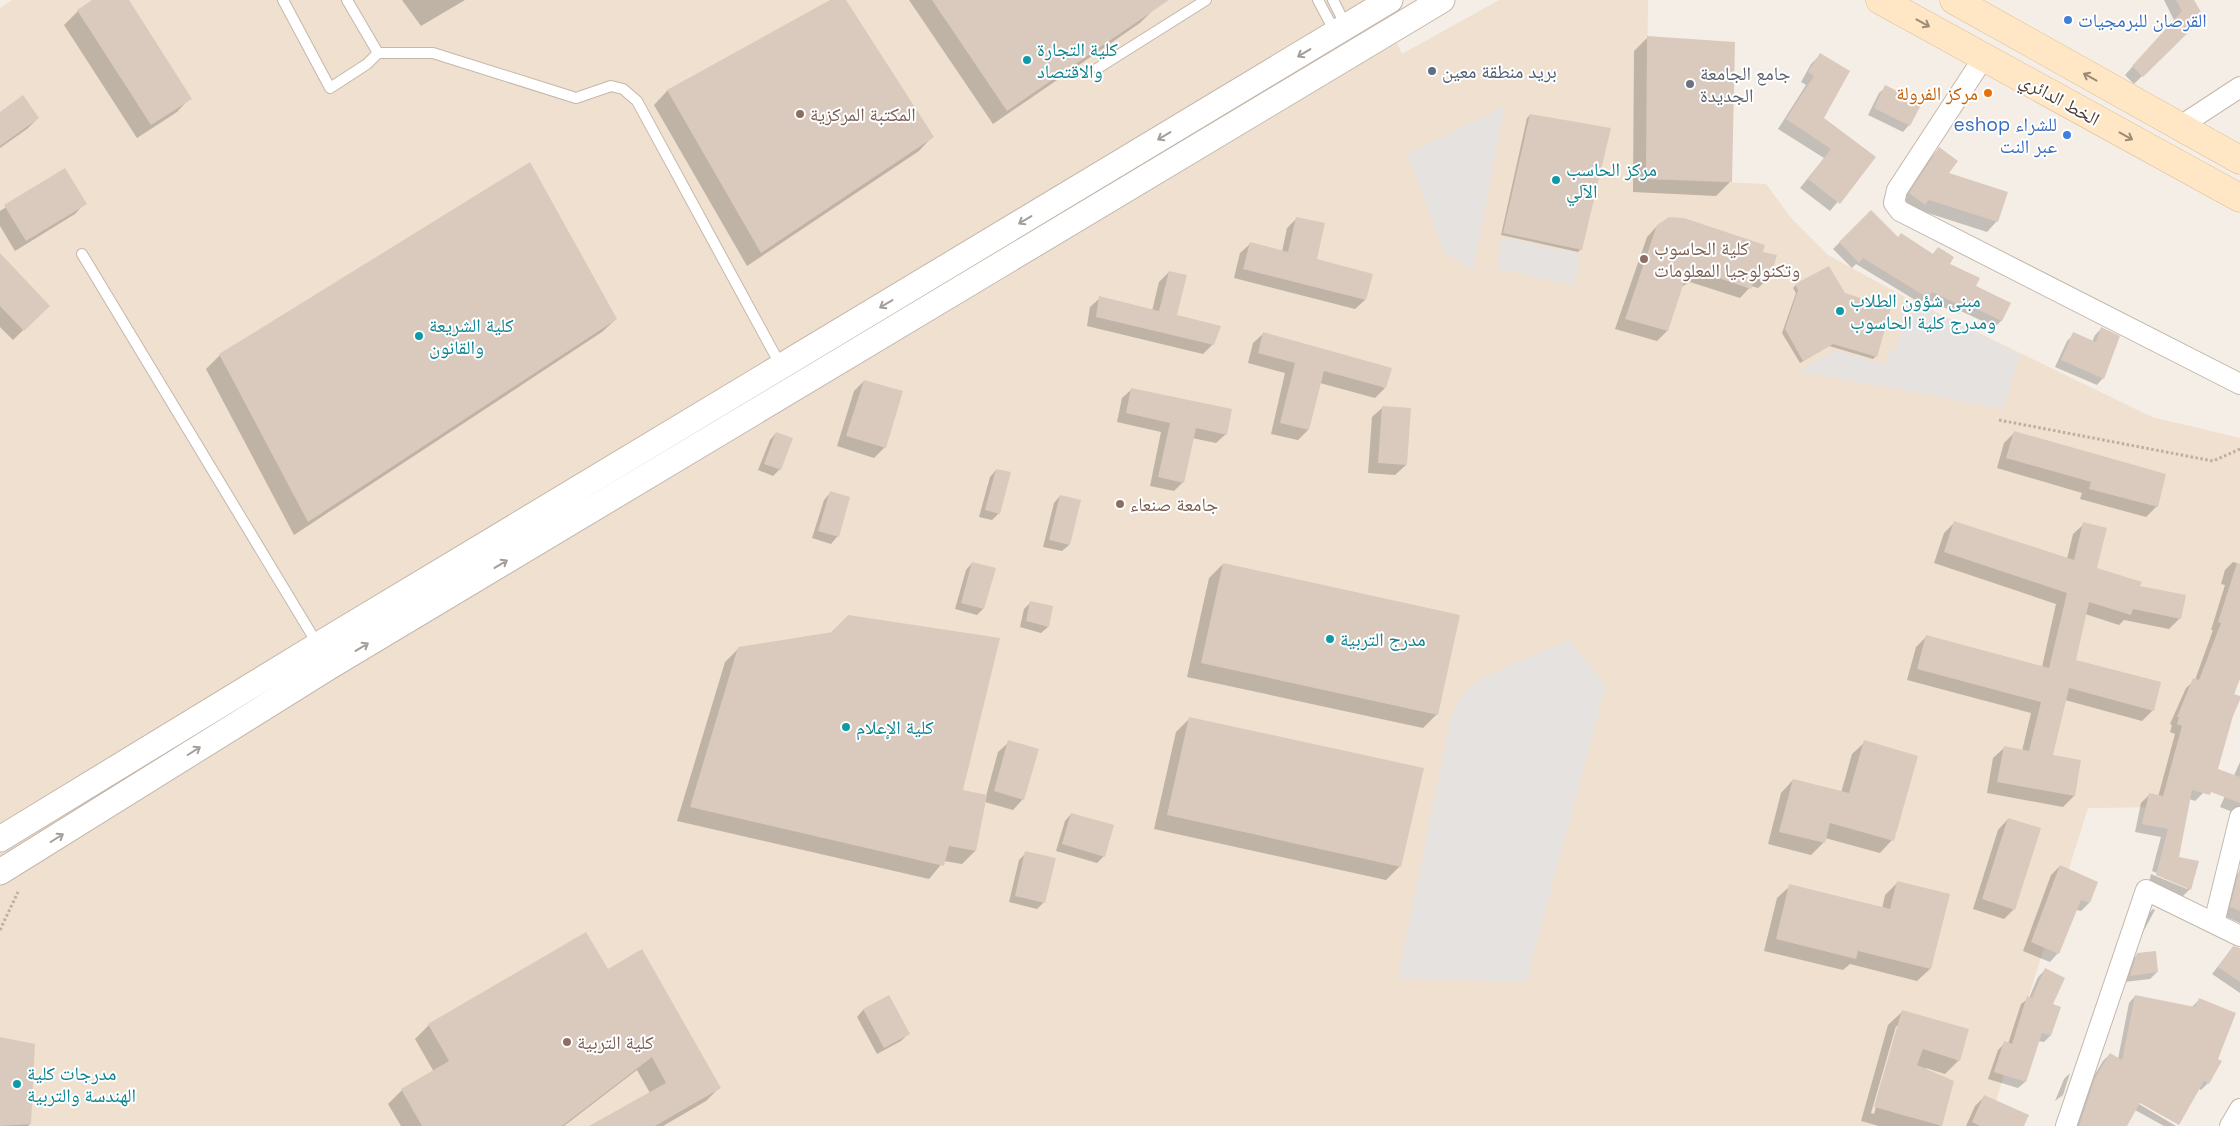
<svg xmlns="http://www.w3.org/2000/svg" width="2240" height="1126" font-family="'Space Grotesk','Noto Naskh Arabic',sans-serif">
<rect width="100%" height="100%" fill="#f5eee6"/>
<path fill="#efe0cf" d="M12,0H1377L1402,54L1499,0H1648L1646,179L1766,184L1792,219L1828,255L1905,297L2152,417L2240,438V569L2169,807L2088,808L1988,1126H0V8Z"/>
<path fill="#e5e2df" d="M1505,106L1473,271L1444,252L1407,154Z
M1502,237L1580,254L1575,286L1496,268Z
M1907,298L2020,354L2004,409L1798,371L1837,350L1886,365L1890,350L1895,351L1903,328L1897,326Z
M1569,640L1606,686L1526,982L1398,978L1451,716L1463,694L1481,678Z"/>
<path fill="#0003" fill-rule="evenodd" d="M95,0H127L190,98L177,112L137,138L64,25L78,11Z
M402,0H465L421,26Z
M832,0H845L932,137L919,151L747,266L654,105L667,91Z
M909,0H1149L1154,9L1140,23L993,124Z
M2164,0H2192L2202,17L2134,84L2125,75L2174,20Z
M1648,37L1730,182L1716,196L1633,192L1634,51Z
M1820,55L1822,118L1874,158L1830,211L1800,188L1824,158L1778,129L1806,85L1801,82L1811,64Z
M1886,87L1909,125L1903,132L1868,115L1879,93Z
M0,113L38,118L27,129L0,148Z
M1530,115L1581,249L1578,252L1501,235L1527,118Z
M1939,149L1947,174L1997,221L1987,232L1900,204L1929,159Z
M65,169L85,203L75,214L15,251L0,226V211Z
M1871,211L1898,238L1932,255L1938,248L1948,264L1975,286L2010,303L2001,321L1995,327L1961,311L1958,314L1925,298L1920,303L1856,264L1852,268L1833,249Z
M1297,218L1316,260L1365,300L1355,309L1234,278L1240,253L1250,244L1282,252L1287,228Z
M1657,226L1761,253L1769,278L1758,288L1751,286L1740,298L1690,282L1681,287L1667,331L1657,341L1615,329L1647,237Z
M0,255L48,306L13,340L0,327Z
M1169,272L1176,316L1213,344L1203,354L1087,326L1090,307L1100,298L1152,311L1159,282Z
M1796,285L1876,356L1873,359L1829,346L1800,363L1782,333L1796,293L1793,288Z
M616,319L602,332L294,535L206,369L220,355Z
M2102,328L2103,378L2097,385L2055,367L2067,341L2074,334L2092,342L2095,335Z
M1264,333L1385,388L1375,398L1320,383L1308,430L1298,440L1271,434L1285,373L1248,363L1253,343Z
M864,381L885,447L874,458L837,446L854,391Z
M1132,389L1226,434L1216,443L1192,438L1183,482L1174,491L1150,486L1161,432L1117,422L1122,398Z
M1383,407L1406,465L1395,475L1368,473L1372,417Z
M776,433L780,469L773,476L758,470L770,440Z
M2014,433L2157,506L2146,517L2080,499L2082,493L1997,468L2004,443Z
M996,470L999,513L992,520L979,517L990,477Z
M830,493L849,498L837,537L831,544L812,538L824,500Z
M1060,496L1069,545L1062,551L1043,547L1054,503Z
M1955,522L2067,559L2073,534L2084,524L2096,568L2139,587L2180,618L2169,629L2124,620L2119,625L2085,614L2074,661L2153,710L2142,721L2065,700L2052,756L2074,796L2063,807L1987,793L1993,758L2004,748L2022,751L2031,713L1907,680L1916,647L1927,636L2042,667L2056,604L1934,563L1944,533Z
M2233,562L2240,564V675L2203,793L2195,801L2189,799L2177,858L2190,889L2182,897L2149,883L2151,874L2187,889V886L2152,871L2161,837L2135,832L2141,803L2149,795L2158,797L2175,734L2170,732L2172,725L2170,724L2186,688L2195,680L2213,630H2211L2225,585L2221,584L2225,570Z
M972,563L983,609L977,615L955,609L966,570Z
M1223,564L1437,714L1423,728L1187,677L1209,578Z
M1030,603L1048,627L1041,633L1020,627L1024,609Z
M848,616L961,791L986,796L998,752L1009,742L1023,799L1013,810L985,802L975,851L962,864L944,861L929,879L677,821L725,662L739,648L831,633Z
M1190,718L1400,866L1386,880L1154,829L1176,732Z
M1865,742L1892,840L1880,853L1825,838L1823,843L1811,855L1768,844L1781,793L1793,780L1841,793L1852,754Z
M2240,762V815L2220,807Z
M1071,814L1104,856L1097,863L1056,851L1065,821Z
M2008,819L2014,909L2004,919L1973,909L1998,830Z
M1026,853L1044,902L1037,909L1009,902L1019,860Z
M2060,866L2089,903L2081,911L2076,910L2058,953L2050,962L2023,951L2051,875Z
M2239,872H2240V923L2222,915L2231,880Z
M1897,883L1930,969L1917,981L1850,964L1843,970L1764,951L1777,898L1790,886L1882,909L1885,895Z
M2153,909L2155,910L2136,945L2146,916Z
M2233,947L2240,949V993L2212,974Z
M2138,954L2157,972L2150,979L2124,982L2131,961Z
M607,970L720,1087L706,1101L663,1126H592L650,1093L637,1070L564,1126H401L388,1104L402,1090L434,1072L415,1039L429,1025Z
M2045,970L2051,1005L2050,1036L2044,1042L2038,1041L2025,1082L2018,1088L1988,1079L1998,1050L2005,1043L2008,1044L2021,1004L2029,998L2038,977Z
M2135,996L2192,1007L2199,1000L2208,1083L2201,1090L2198,1088L2135,1098L2134,1101L2176,1126H2164L2135,1110L2126,1126H2075L2088,1086L2103,1061L2110,1054L2118,1059L2129,1003Z
M888,997L908,1034L901,1041L877,1054L857,1017L863,1010Z
M1902,1012L1959,1060L1945,1074L1926,1068L1925,1070L1953,1082L1940,1126H1879L1861,1121L1888,1025ZM1896,1026H1899L1874,1114L1871,1113Z
M0,1038L30,1124L28,1126H0Z
M2070,1073L2063,1095L2055,1101L2064,1079Z
M1985,1096L2022,1126H1966L1975,1106Z"/>
<path fill="#dacabe" d="M92,0H129L192,99L151,125L77,10Z
M830,0H846L934,137L761,253L667,90Z
M932,0H1169L1007,111Z
M2176,0H2194L2204,17L2143,77L2132,66L2182,11Z
M1647,36L1735,42L1732,182L1646,179Z
M1820,53L1850,71L1824,118L1876,157L1840,204L1808,179L1831,149L1786,119L1814,76L1808,72Z
M1885,85L1922,103L1910,126L1874,108Z
M23,95L39,118L0,146V112Z
M1530,114L1611,128L1582,250L1503,233Z
M1939,147L1958,161L1949,173L2008,192L1998,222L1929,200L1925,205L1909,193Z
M530,162L617,319L308,522L219,354Z
M65,168L87,204L26,241L4,205Z
M1871,210L1898,237L1901,233L1933,254L1938,247L1954,257L1950,264L1980,278L1976,286L2011,303L2002,321L1968,305L1966,308L1932,292L1928,298L1863,258L1859,263L1839,242Z
M1296,217L1325,223L1317,259L1373,274L1366,300L1243,269L1250,242L1288,252Z
M1669,217L1684,218L1765,245L1763,252L1777,255L1770,279L1756,275L1751,289L1701,272L1684,282L1668,331L1625,319L1657,225Z
M0,253L50,306L24,331L0,306Z
M1829,266L1845,293L1891,308L1877,357L1833,344L1803,361L1785,329L1798,290L1795,284Z
M1169,271L1187,275L1177,315L1221,326L1214,345L1096,317L1099,296L1159,311Z
M2101,327L2120,336L2104,379L2061,360L2073,332L2096,342Z
M1263,332L1392,368L1386,388L1324,371L1309,430L1280,423L1295,363L1258,353Z
M864,380L903,391L886,448L846,436Z
M1131,388L1232,409L1227,435L1196,428L1184,483L1158,477L1170,423L1126,413Z
M1382,406L1411,408L1407,465L1378,463Z
M2014,431L2166,474L2158,507L2089,489L2091,482L2006,458Z
M776,432L793,438L781,470L764,464Z
M996,469L1011,472L1000,514L985,510Z
M830,491L850,497L839,537L818,531Z
M1060,495L1081,500L1070,545L1049,540Z
M1954,521L2074,560L2083,522L2107,528L2097,568L2142,582L2140,586L2186,595L2181,619L2133,609L2131,615L2089,602L2076,660L2161,682L2154,711L2069,688L2053,755L2081,760L2075,796L1997,782L2004,746L2029,751L2041,702L1917,669L1926,635L2049,668L2067,593L1944,552Z
M972,562L996,568L984,609L961,603Z
M1223,563L1460,615L1438,715L1201,663Z
M2237,563L2240,564V679L2234,694L2240,696V700L2233,716L2218,769L2240,777V803L2211,792L2210,795L2192,790L2179,857L2199,861L2191,890L2156,875L2168,829L2142,824L2149,793L2163,796L2182,726L2177,724L2179,717H2177L2193,678L2199,680L2221,623L2218,622Z
M1030,601L1053,606L1049,627L1026,621Z
M848,615L1000,638L963,790L987,795L976,851L949,846L944,866L690,807L738,647L833,632Z
M1189,717L1424,768L1401,867L1167,815Z
M1008,740L1039,749L1024,800L994,791Z
M1864,740L1918,756L1894,841L1830,823L1825,843L1779,832L1793,779L1849,793Z
M1071,813L1114,825L1105,857L1062,844Z
M2008,818L2041,828L2015,910L1982,899Z
M1025,851L1056,858L1045,903L1015,896Z
M2060,865L2098,882L2090,903L2081,900L2059,954L2031,942Z
M2240,867V911L2230,907Z
M1897,881L1950,894L1931,969L1858,951L1856,959L1776,939L1789,884L1890,909Z
M586,932L608,969L642,949L721,1088L655,1126H589L666,1083L652,1057L562,1126H422L401,1089L449,1061L428,1024Z
M2233,946L2240,948V982L2218,967Z
M2156,951L2158,972L2130,976L2137,953Z
M2045,968L2065,978L2053,1004L2061,1007L2051,1036L2042,1033L2026,1082L1994,1072L2004,1041L2012,1044L2027,996L2032,998Z
M889,995L910,1034L884,1048L863,1009Z
M2135,995L2195,1007L2199,998L2236,1013L2218,1059L2222,1061L2209,1084L2204,1081L2179,1125L2140,1103L2127,1126H2079L2095,1078L2110,1053L2122,1060Z
M1902,1010L1969,1029L1960,1061L1923,1049L1917,1065L1954,1081L1942,1126L1874,1107Z
M0,1037L35,1044L31,1124L0,1126Z
M1984,1095L2029,1115L2024,1126H1980L1972,1122Z"/>
<g fill="none" stroke-linecap="round" stroke-linejoin="round">
<g stroke="#c4b7ab" stroke-width="12">
<path id="service" d="M283,0L330,88L367,64L378,53H433L576,98L611,86L623,89L637,101L781,366
M347,0L378,53
M1318,0L1335,32
M1333,0L1346,26
M1098,68L1206,0
M82,254L318,645"/>
</g>
<g stroke="#c4b7ab" stroke-width="22">
<path id="minor" d="M1984,57L1897,190L1894,203L1900,211L2240,384
M2179,127L2240,87
M2214,923L2240,817
M2066,1126L2146,890L2240,936
M2230,1126L2240,1109"/>
</g>
<g stroke="#c4b7ab" stroke-width="27">
<path id="tertiary" d="M0,839L318,645L1390,0
M0,872L329,667L1442,0"/>
</g>
<g stroke="#dcbc94" stroke-width="29">
<path id="secondary" d="M1880,0L2240,198
M1954,0L2240,160"/>
</g>
<path stroke="#c4ad98" stroke-width="3" stroke-dasharray="2.5 2.5" stroke-linecap="butt" d="M1999,420L2213,461L2240,449
M0,930L18,892"/>
<use href="#service" stroke="#fff" stroke-width="10"/>
<use href="#minor" stroke="#fff" stroke-width="20"/>
<use href="#tertiary" stroke="#fff" stroke-width="25"/>
<use href="#secondary" stroke="#ffe7c6" stroke-width="28"/>
</g>
<defs><path id="oneway-shaft" d="M-6 0H5M1.5-3L5.5 0L1.5 3" fill="none" stroke-width="1.6" stroke-linecap="round" stroke-linejoin="round" transform="scale(1.25)"/></defs>
<g stroke="#9a8a76">
<use href="#oneway-shaft" transform="translate(1923 23) rotate(29)"/>
<use href="#oneway-shaft" transform="translate(2090 77) rotate(-151)"/>
<use href="#oneway-shaft" transform="translate(2126 136) rotate(29)"/>
</g>
<g stroke="#a49e9a">
<use href="#oneway-shaft" transform="translate(1304 53) rotate(149)"/>
<use href="#oneway-shaft" transform="translate(1164 136) rotate(149)"/>
<use href="#oneway-shaft" transform="translate(1025 220) rotate(149)"/>
<use href="#oneway-shaft" transform="translate(886 304) rotate(149)"/>
<use href="#oneway-shaft" transform="translate(501 564) rotate(-31)"/>
<use href="#oneway-shaft" transform="translate(362 647) rotate(-31)"/>
<use href="#oneway-shaft" transform="translate(194 751) rotate(-32)"/>
<use href="#oneway-shaft" transform="translate(57 838) rotate(-32)"/>
</g>
<g fill="#3f7fe0" stroke="#fff" stroke-width="2">
<circle cx="2068" cy="20" r="5"/>
<circle cx="2067" cy="135" r="5"/>
</g>
<g fill="#0f9aa8" stroke="#fff" stroke-width="2">
<circle cx="1027" cy="60" r="5"/>
<circle cx="1556" cy="180" r="5"/>
<circle cx="1840" cy="311" r="5"/>
<circle cx="419" cy="336" r="5"/>
<circle cx="1330" cy="639" r="5"/>
<circle cx="846" cy="727" r="5"/>
<circle cx="17" cy="1084" r="5"/>
</g>
<circle fill="#5c6f8a" stroke="#fff" stroke-width="2" cx="1432" cy="71" r="5"/>
<circle fill="#6b7280" stroke="#fff" stroke-width="2" cx="1690" cy="84" r="5"/>
<circle fill="#e8710a" stroke="#fff" stroke-width="2" cx="1988" cy="93" r="5"/>
<g fill="#8d6e63" stroke="#fff" stroke-width="2">
<circle cx="800" cy="114" r="5"/>
<circle cx="1644" cy="259" r="5"/>
<circle cx="1120" cy="504" r="5"/>
<circle cx="567" cy="1042" r="5"/>
</g>
<g text-anchor="middle" stroke-width="4" stroke-linejoin="round" paint-order="stroke">
<g font-size="19" fill="#366cbe" stroke="#fff" text-anchor="start">
<text x="2078" y="27">القرصان للبرمجيات</text>
<text x="2057" y="131" text-anchor="end">eshop للشراء<tspan x="2057" dy="22">عبر النت</tspan></text>
</g>
<g font-size="19" fill="#0d838f" stroke="#fff" text-anchor="start">
<text x="1037" y="56">كلية التجارة<tspan x="1037" dy="22">والاقتصاد</tspan></text>
<text x="1566" y="176">مركز الحاسب<tspan x="1566" dy="22">الآلي</tspan></text>
<text x="1850" y="307">مبنى شؤون الطلاب<tspan x="1850" dy="22">ومدرج كلية الحاسوب</tspan></text>
<text x="429" y="332">كلية الشريعة<tspan x="429" dy="22">والقانون</tspan></text>
<text x="1340" y="646">مدرج التربية</text>
<text x="856" y="734">كلية الإعلام</text>
<text x="27" y="1080">مدرجات كلية<tspan x="27" dy="22">الهندسة والتربية</tspan></text>
</g>
<g font-size="19" fill="#4e5e75" stroke="#fff" text-anchor="start">
<text x="1442" y="78">بريد منطقة معين</text>
</g>
<g font-size="19" fill="#5b616d" stroke="#fff" text-anchor="start">
<text x="1700" y="80">جامع الجامعة<tspan x="1700" dy="22">الجديدة</tspan></text>
</g>
<g font-size="19" fill="#c56008" stroke="#fff" text-anchor="end">
<text x="1978" y="100">مركز الفرولة</text>
</g>
<g font-size="19" fill="#483d35" stroke="#fff">
<text transform="translate(2060 99) rotate(29)" y="7">الخط الدائري</text>
</g>
<g font-size="19" fill="#785e54" stroke="#fff" text-anchor="start">
<text x="810" y="121">المكتبة المركزية</text>
<text x="1654" y="255">كلية الحاسوب<tspan x="1654" dy="22">وتكنولوجيا المعلومات</tspan></text>
<text x="1130" y="511">جامعة صنعاء</text>
<text x="577" y="1049">كلية التربية</text>
</g>
</g>
</svg>
